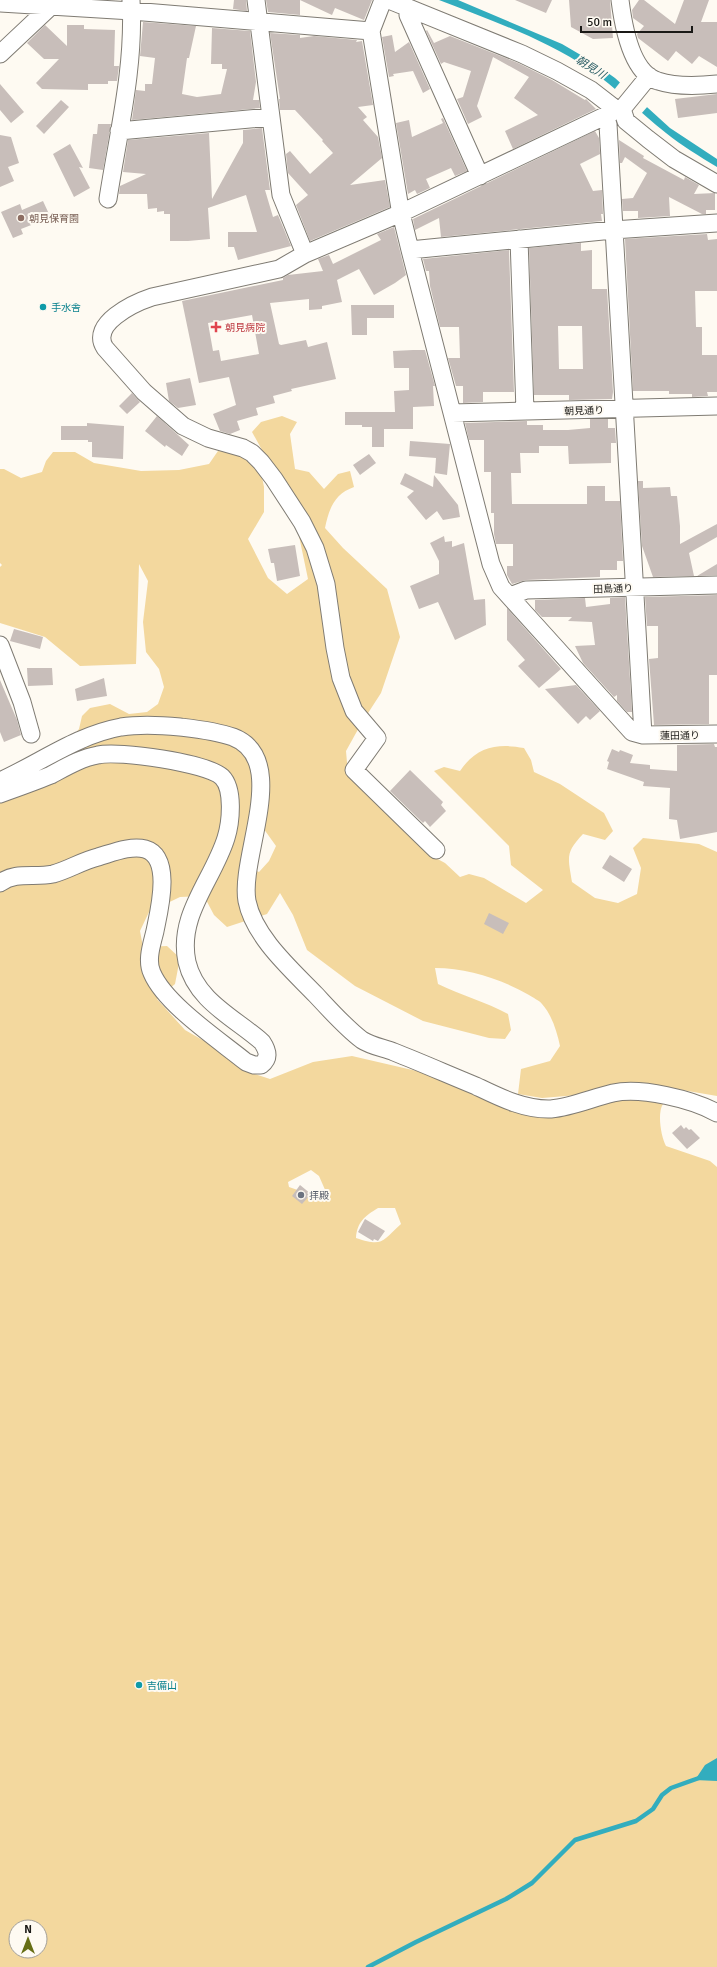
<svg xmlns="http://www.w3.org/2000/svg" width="717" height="1967" font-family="Signika,'Noto Sans JP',sans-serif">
<rect width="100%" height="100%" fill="#fefaf2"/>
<path fill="#f3d89e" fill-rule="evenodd" d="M282,416L297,422L290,434L295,469L309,472L324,489L338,474L350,471L354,487C334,494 329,509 325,528L343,548L387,589L400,637L381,693L361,724L346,751L348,774L432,856L445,863L460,877L469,874L484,878L526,903L543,890L511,865L509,846L434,771L444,767L460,771C476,747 497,743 524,748L531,760L534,772L560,784L604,813L613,831L605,840L583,834C565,853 568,857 572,882L595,898L618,903L637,894L641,868L633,848L643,838L699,844L717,852V1096L676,1089C672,1094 666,1098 663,1104C657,1113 661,1137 666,1146L710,1161L717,1167V1967H0V796L69,741L79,729L82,716L90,708L110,704L129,714L147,712L158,704L164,687L159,669L146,652L143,622L148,581L139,564L136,664L80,666L45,637L0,623V567L2,565L0,563V469H4L21,478L42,472L46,461L53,452H75L94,463L141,471L179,470L209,464L218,451L241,453L260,467L264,487V512L248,539L268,578L287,594L308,579L299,536L267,459L252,432L261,422ZM261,825L276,846L269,861L259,872L243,865ZM280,893L293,915L307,950L355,986L423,1021L489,1038L505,1039L511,1030L508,1014C486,1002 461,995 438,984L435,968C468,968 501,979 529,995C533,998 539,1000 542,1004C552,1015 557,1032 560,1046L550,1061L521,1069L518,1094L542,1098L578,1095L515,1111L434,1075L352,1056L313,1062L270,1079L246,1071L220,1050L185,1030L157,999L175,984L180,958L167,946L143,947L140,931L149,912L180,897L204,896L214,915L227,927L267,914ZM311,1170L319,1176L326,1192L312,1195L289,1187L288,1182ZM378,1208H395L401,1224C381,1242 383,1247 356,1238C357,1222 365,1216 378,1208ZM16,1927H40V1951H16Z"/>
<path fill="#32adbe" d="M439,0H458L562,44L591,61L615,78L670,128L717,159V167C699,156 682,146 666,133C639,112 617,88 589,69C543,38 490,20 439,0Z
M717,1758V1781L695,1780L705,1765Z"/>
<path fill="#fefaf2" d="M621,81L648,106L641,114L614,90Z"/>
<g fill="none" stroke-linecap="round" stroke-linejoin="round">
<path stroke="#32adbe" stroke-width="4.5" d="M368,1967L416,1942L506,1899L532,1883L575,1840L636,1821L653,1809L662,1795L671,1788L699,1778"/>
</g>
<path fill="#c8beba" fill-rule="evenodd" d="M234,0H246L247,11L233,9Z
M266,0H372L364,20L335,8L332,15L300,0V15L268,12Z
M515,0H552L546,13Z
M569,0H610L613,38L593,39L571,27Z
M639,0H644L675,24L684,0H709L701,22H717V67L699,56L692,64L676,51L668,61L638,38L637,34L644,26L633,18L632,10Z
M143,22L196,26L189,58H187L182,94L197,97L221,94L227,69H222V64H211L212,28L250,31L256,82L253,100H259L260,108L132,120L136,90L145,91V84H152L155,58L140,56Z
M45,25L67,46V25H84V29L115,30L114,66H119L117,81H108V84H88V90L42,89L36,83L59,59H44L27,43Z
M427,30L434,43L450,36L518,63L552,80L585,100L586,99L596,109L513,149L505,131L538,115L514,98L529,77L493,57L477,106L482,117L468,124L457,99L463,97L471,71L444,62L441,64L426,31Z
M270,33L300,35V38L314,36L357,40L356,42L362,41L373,105L358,107L367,117L363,120L378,137L382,158L350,185L385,180L390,207L310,241L296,205L308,195L288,173L286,154L290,151L310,174L333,153L322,141L323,140L295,110H280L279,99H280Z
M392,35L395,52L409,42L430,89L423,93L413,71L393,74L394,76L389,77L382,37Z
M0,84L24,112L11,123L0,110Z
M717,94V113L678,118L675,99Z
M61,100L69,107L44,134L36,126Z
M443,118L467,171L455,176L451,168L426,179L430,188L417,194L415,190L408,194L396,123L409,120L412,137L443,123L441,119Z
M98,124H111L103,170L89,168L93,134H97Z
M262,128L270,190H265L273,217L278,215L291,246L238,260L234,247H228V232H257L246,195L208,208L210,239L188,241H170V214H164V211L157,212V208L148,209L147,194H119L120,186L146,174L123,172L128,140L209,133L212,199L243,143V130Z
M595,131L599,138L600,154L580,164L593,191L602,190L603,214H601L602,221L441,237L439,218L415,230L413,219Z
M0,135L11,137L19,163L8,167L14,181L0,187Z
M619,140L644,156L643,158L684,180L685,177L699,185L694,194L715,193V210H706V214H702L669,197L670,216L638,218V211H623L622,199L633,198L647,173L625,157L622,163H620Z
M70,144L83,168L79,167L90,188L74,197L53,154Z
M43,201L49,214L38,219L39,222L21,229L23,234L13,238L1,212L20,204L22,210Z
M394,227L406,275L395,283L374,295L359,269L337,280L342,302L322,306V309L309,310V299L270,303L279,344L281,345L306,340L308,347L327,342L336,379L291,389L292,391L273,396L275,403L256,408L258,415L237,421L240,430L230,434L220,431L213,414L236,405L229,377L199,383L182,301L283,280V278L288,275L323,271L318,259L329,255L333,264L381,240L377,234ZM252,315L259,354L221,361L219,350L213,351L208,323Z
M707,234L708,240L717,239V291H695L696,327H702V355H717V392H707L708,396L692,397V394H669V391H633L625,239Z
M581,243V251L592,250V289H607L613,392L612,399L569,400V395H534L529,248ZM558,326H582L583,369H559Z
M509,250L514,392H483V402L463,403V386H456L448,358H460L459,327H440L430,286L429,271H426L423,259Z
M351,305H394V318H367V335H352Z
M413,350H425L435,386H433L434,406L413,407V429H384V447H372V427H362V425H345V412H395L394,391L409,390V368H394L393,351Z
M190,378L196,405L178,408L169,401L166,383Z
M132,393L140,402L127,414L119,406Z
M157,416L189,445L182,456L166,445L165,447L145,431Z
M590,419H608V428H615L616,443H611V463L569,464L568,446H539V453H520L521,473H511L512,504H587V486H605V501H620L623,561H617V570H600V577L526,580L512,584L507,575V566H513V544H496L494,534V513H491V472H484V440H469L465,423L527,421V425H543V430H568L590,428Z
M87,423L124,426L123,459L92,457V442H88V440H61V426H87Z
M410,441L450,444L447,475L435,473L436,458L409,456Z
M369,454L376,463L360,475L353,465Z
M405,473L433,487L434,475L458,505L460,517L443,520L437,511L426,520L407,497L414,491L400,484Z
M638,481H643V488L670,487L671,496H677L680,526V544L717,524V537L689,553L694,576L653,577L642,546Z
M444,536L445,542L452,541V547L464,543L474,600L485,599L486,625L455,640L438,602L419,609L410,586L439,574V561L430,543Z
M295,545L300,576L277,581L274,563H271L268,549Z
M717,564V575L697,576Z
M717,595V675H709V724L654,725L649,659L658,658V626H647L645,597Z
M625,597L632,712H627L617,701V695L614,697L583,663L575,646L595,645L592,622L568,621L572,617H542L535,610V600L585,598L586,607L610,604V598Z
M507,608L561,669L539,688L518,666L525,660L507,640Z
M14,629L43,637L40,649L10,641Z
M27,668H52L53,685L28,686Z
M104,678L107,696L77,701L75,689Z
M0,680L17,720L21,735L4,742L0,732Z
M576,685L600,711L590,720L586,716L578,724L545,689Z
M714,744L715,747H717V832L680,839L677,820L669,819L670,788L643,786L644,782L607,769L609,762L607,761L612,749L619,752L620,750L633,755L630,763L650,765V769L677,771V745Z
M410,770L443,802L441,805L446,811L430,827L425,821L423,823L390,791Z
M610,855L632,869L624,882L602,868Z
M489,913L509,923L503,934L484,924Z
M681,1125L684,1129L686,1127L689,1130L691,1129L700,1138L687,1149L672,1133Z
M300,1185L311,1194L302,1204L292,1196Z
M365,1219L385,1231L378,1241L374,1239L373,1241L358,1232Z"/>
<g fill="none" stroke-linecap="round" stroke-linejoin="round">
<g stroke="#7f7b73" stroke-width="19">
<path id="street" d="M256,0L281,195L305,254
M389,0L522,54L557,71L591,90L613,107L622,109L626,121L648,139L674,159L717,184
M620,0C623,24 631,73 658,81C676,87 698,86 717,84
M0,3L132,11L371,31L400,209L410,250L491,564L501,587L632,732L643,735L717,734
M409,9L408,15L480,176
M371,31L383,0
M0,54L51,6
M622,109L649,76
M602,119L608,124L643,735
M119,131L271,117
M108,199C118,134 135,67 131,0
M519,239L525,411
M410,250L613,230L717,223
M452,413L717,406
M510,596L526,590L717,585
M0,645L22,702L31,734
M0,781C40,763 77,735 121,727C140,724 160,725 180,727C197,729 216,731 233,737C291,759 239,857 247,901C254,937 292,970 316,995C330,1010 346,1028 362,1040C371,1046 384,1048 394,1052C422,1063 449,1075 476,1086C499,1097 524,1110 551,1109C572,1107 592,1098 613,1093C641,1087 692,1099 717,1113
M0,794C17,788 34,782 51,775C66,767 81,758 98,755C118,750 207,763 222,777C234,789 231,822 226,838C213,880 177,915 187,962C196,1001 235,1018 262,1042C268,1051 270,1058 261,1065H254L246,1062C219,1040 165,1004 152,973C146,960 152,944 155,931C159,911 173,857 145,849C131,845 112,853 98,857C82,861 68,870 53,874C34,878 16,871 0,883
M436,850L354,770L377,738L354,711L341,678L335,648L326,584L315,548L302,522L274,479L261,462L252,453L243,448L208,438L183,426L144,392L105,348C89,324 134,303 152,297L279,269L305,254L401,213L611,113"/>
</g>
<use href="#street" stroke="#fff" stroke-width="17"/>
</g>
<circle fill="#8d6e63" stroke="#fefaf2" stroke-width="1.5" cx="21" cy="218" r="4"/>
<g fill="#0f9aa8" stroke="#fefaf2" stroke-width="1.5">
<circle cx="43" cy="307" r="4"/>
<circle cx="139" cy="1685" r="4"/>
</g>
<path fill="#e0444e" stroke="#fefaf2" stroke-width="1.5" d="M214 321h4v4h4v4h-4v4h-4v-4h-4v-4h4z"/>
<circle fill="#6b7280" stroke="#fefaf2" stroke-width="1.5" cx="301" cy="1195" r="4"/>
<g text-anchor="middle" stroke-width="4" stroke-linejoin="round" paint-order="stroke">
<g font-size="10" fill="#785e54" stroke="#fefaf2" text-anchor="start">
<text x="29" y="222">朝見保育園</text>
</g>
<g font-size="10" fill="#0d838f" stroke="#fefaf2" text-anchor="start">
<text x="51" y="311">手水舎</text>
<text x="147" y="1689">吉備山</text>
</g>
<g font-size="10" fill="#be3a42" stroke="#fefaf2" text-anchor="start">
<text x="225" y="331">朝見病院</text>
</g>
<g font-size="10" fill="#1a1916" stroke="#fefaf2">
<text transform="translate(584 410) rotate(-2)" y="4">朝見通り</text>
<text transform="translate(613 588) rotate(-2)" y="4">田島通り</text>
<text transform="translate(680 735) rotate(-1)" y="4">蓮田通り</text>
</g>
<g font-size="10" fill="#5b616d" stroke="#fefaf2" text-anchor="start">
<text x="309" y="1199">拝殿</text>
</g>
<g font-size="11" font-style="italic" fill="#2d5f66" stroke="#fefaf2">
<text transform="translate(591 67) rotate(32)" y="4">朝見川</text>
</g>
</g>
<g transform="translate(28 1939)"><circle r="19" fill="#fefaf2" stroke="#a3a09a"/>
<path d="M0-3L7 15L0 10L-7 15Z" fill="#666e14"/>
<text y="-6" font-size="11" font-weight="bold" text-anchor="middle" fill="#1a1916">N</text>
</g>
<path d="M581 26v6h111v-6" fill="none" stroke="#1a1916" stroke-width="2"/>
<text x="587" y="26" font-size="12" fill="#1a1916" stroke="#fefaf2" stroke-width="3" paint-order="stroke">50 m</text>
</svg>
